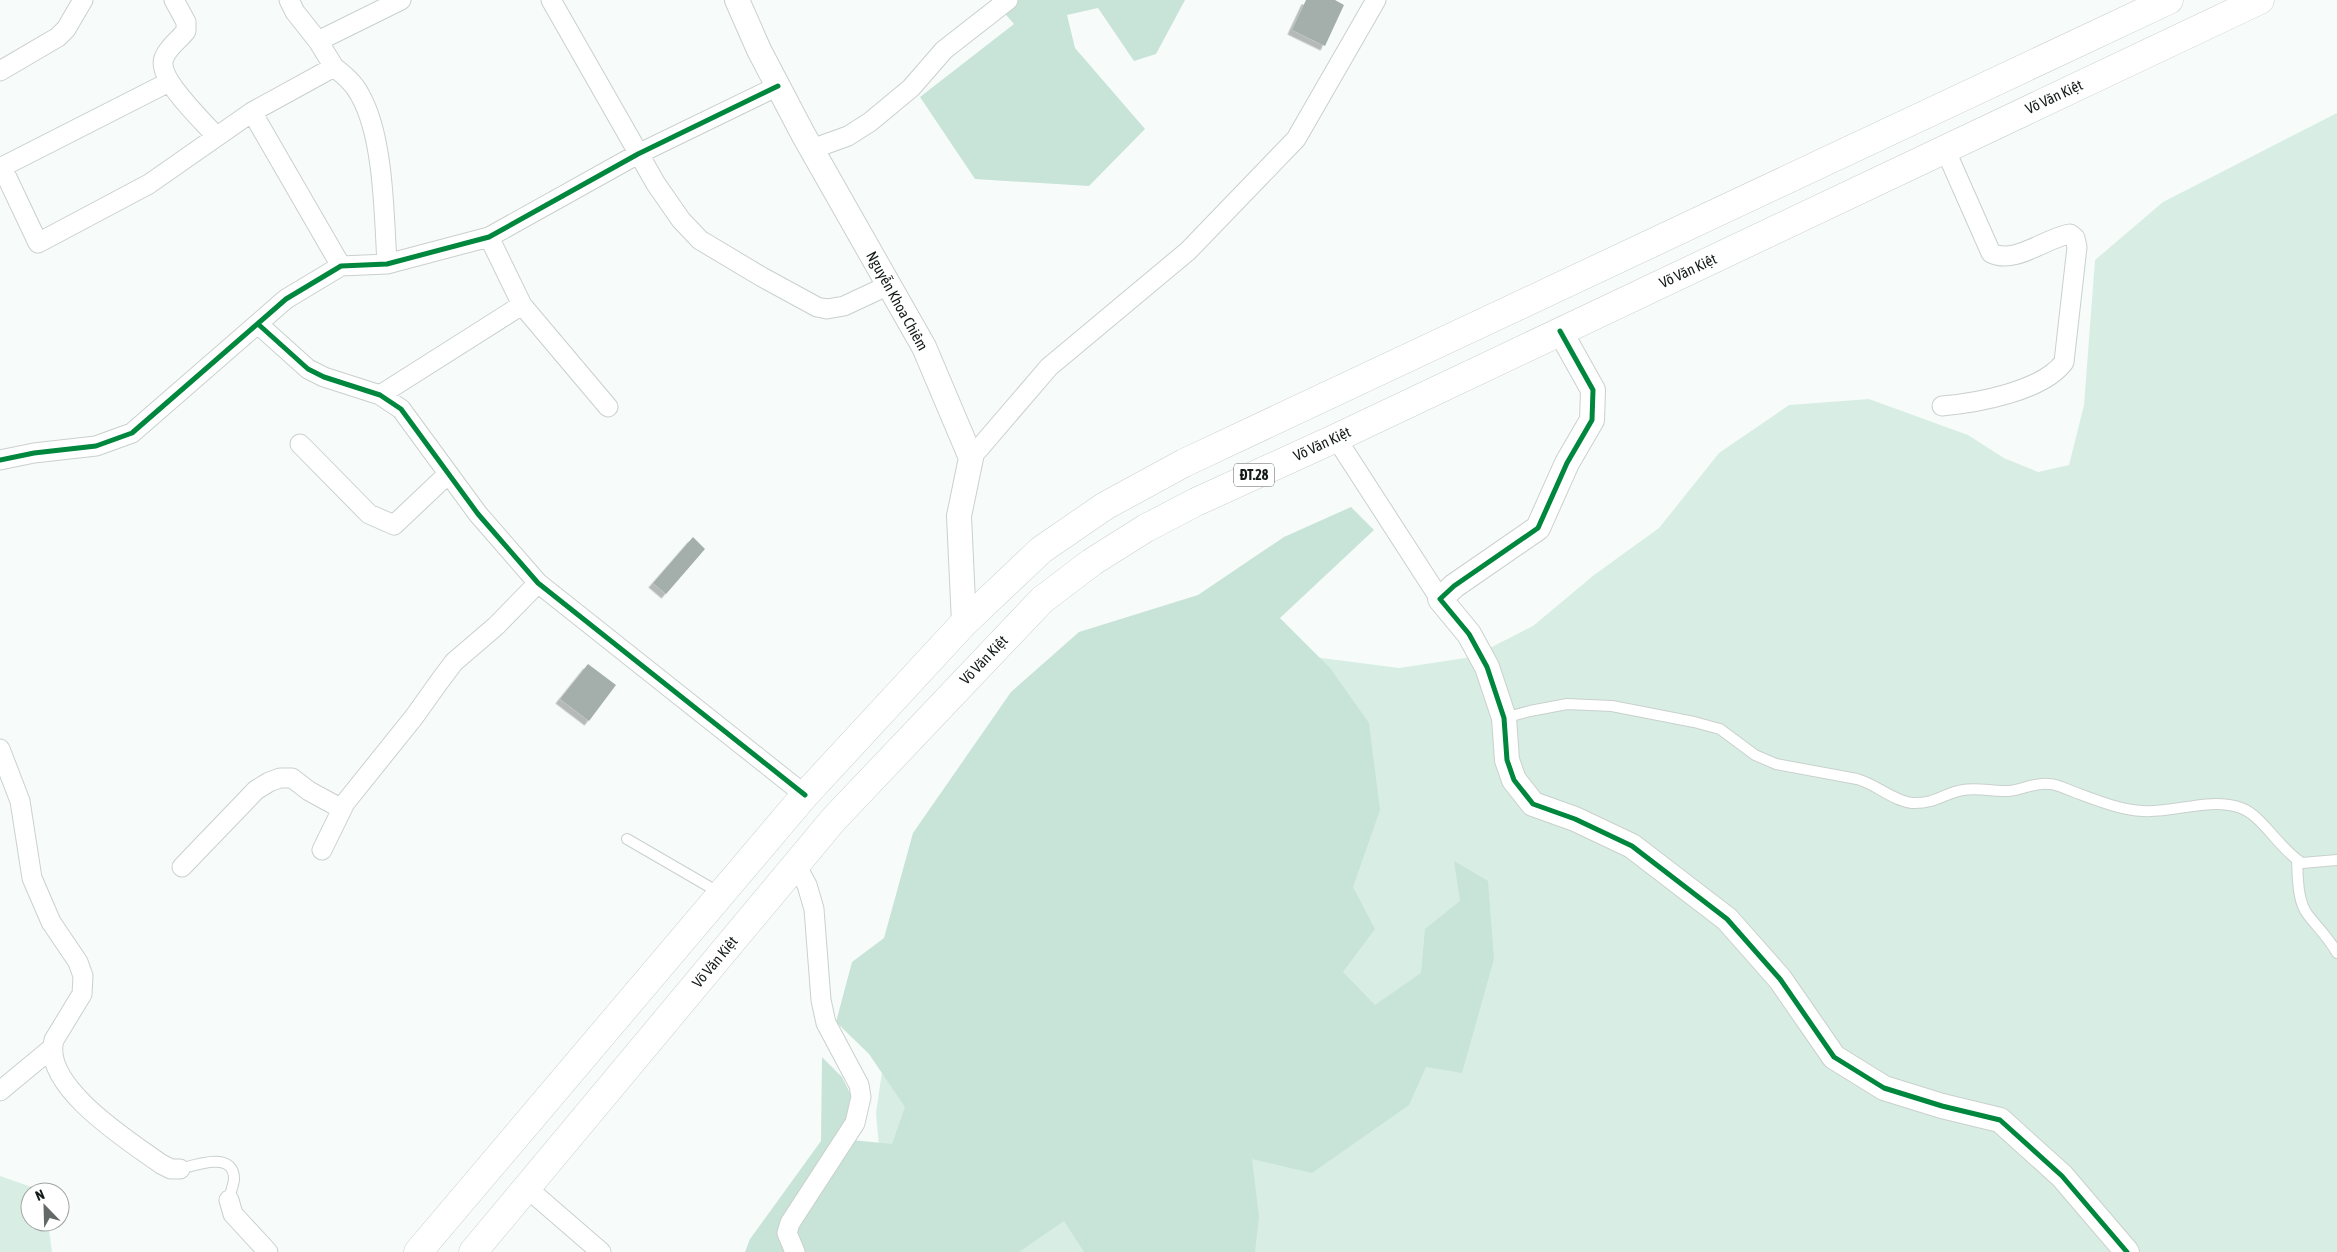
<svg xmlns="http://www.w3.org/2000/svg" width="2337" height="1252" font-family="'Asap Condensed',sans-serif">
<defs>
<filter id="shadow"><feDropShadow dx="-4.5" dy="4.5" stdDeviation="0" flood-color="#0004"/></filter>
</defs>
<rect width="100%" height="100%" fill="#f7fcfa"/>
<path fill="#d8eee4" d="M2337,113V1252H905L882,1180L876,1113L888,1030L1314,657L1399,668L1472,657L1533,626L1594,575L1659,528L1719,453L1789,405L1869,399L1968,435L2004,458L2038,472L2069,465L2084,405L2095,260L2163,202Z
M0,1176L37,1189L38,1192H30V1222H48L52,1252H0Z"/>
<path fill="#c8e3d7" d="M993,0H1185L1156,54L1134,61L1098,8L1067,15L1075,48L1145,129L1089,186L975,179L920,97L1014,24Z
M1351,507L1374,530L1280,618L1330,668L1369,723L1380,810L1353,887L1375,929L1343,972L1375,1005L1421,973L1425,929L1460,901L1454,861L1488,881L1494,959L1462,1073L1426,1067L1409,1105L1312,1173L1252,1159L1259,1217L1255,1252H1084L1064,1221L1019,1252H745L750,1239L821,1141L822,1057L842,1077L860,1113L852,1140L892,1144L905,1107L869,1054L836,1022L852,962L884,938L913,833L1011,692L1079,632L1198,595L1284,537Z"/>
<path fill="#a4aeaa" filter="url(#shadow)" d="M1306,0H1335L1344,5L1325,46L1292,30Z
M693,537L705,549L666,594L653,583Z
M588,664L616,685L589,721L560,699Z"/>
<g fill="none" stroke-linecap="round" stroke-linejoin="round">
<g stroke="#c9d0cd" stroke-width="12">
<path id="service" d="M1504,718L1530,711L1567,704L1612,706L1694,722L1720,729L1755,755L1776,764L1857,779C1876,784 1893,801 1912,803C1936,804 1944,793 1963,790C1978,787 1993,792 2008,791C2023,790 2034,782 2049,784C2057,784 2066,789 2074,792C2096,800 2120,810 2143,811C2175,813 2209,797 2241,808C2262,815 2280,850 2302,863L2337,860
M627,839L720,893
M2297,860C2298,877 2297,901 2308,915C2318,928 2329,938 2337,953
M180,1169C195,1165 235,1150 234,1180C233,1186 230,1194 229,1200"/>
</g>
<g stroke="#c9d0cd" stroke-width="21">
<path id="minor" d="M174,0L186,22V31C179,40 168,47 164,58C156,78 203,121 216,136
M551,0L656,184L681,220L700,240L762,277L817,307L827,309L844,306L889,285
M318,41L401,0
M334,67C344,75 354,83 360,95C384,137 384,215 387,264
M0,71L58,37L66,29L83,0
M169,82L2,167L38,243L149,184L252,112L334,67L318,41L295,12L289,0
M252,112L341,266
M812,149L848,136L870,122L911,88L944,50L1008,0
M522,305L608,407
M258,324L308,369L324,377L380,395L401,409L478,514L538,583L805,795
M380,395L522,305L489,237
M1942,406C1977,403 2043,391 2064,362L2077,247L2075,238L2070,234C2045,238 2015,265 1991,253L1945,149
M1336,438L1440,599
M300,444L369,514L394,525L448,474
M971,458L1049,367L1188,251L1296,139L1376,0
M0,460L34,453L96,446L132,433L286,299L341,266L387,264L489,237L638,154L778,86
M0,749L20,801L32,878L51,922L78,962L83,976L82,994L54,1040C41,1086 129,1141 161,1164L171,1169H180
M322,850L345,803L414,717L439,682L454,662L496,626L538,583
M182,867L256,790L269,782L280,778H292L309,791L342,809
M0,1091L52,1048
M527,1188L601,1252
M229,1200L233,1214L268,1252
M795,1252L787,1233L790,1223L855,1123L861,1097L859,1085L826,1023L821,1000L814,909L807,885L796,865"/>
</g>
<g stroke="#c9d0cd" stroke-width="26">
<path id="tertiary" d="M737,0L759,50L803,134L924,347L971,458L959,516L964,623
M1560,331L1593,390L1592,420L1567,463L1538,528L1454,586L1440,599L1469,634L1487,667L1504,718L1507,760L1514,780L1533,804L1575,819L1632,846L1727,919L1780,979L1834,1057L1884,1088L1942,1106L2000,1120L2062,1176L2127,1252"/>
</g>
<g stroke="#c9d0cd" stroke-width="29">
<path id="primary" d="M418,1252L805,795L964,623L1041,550L1105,506L1184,463L2169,0
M473,1252L834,819L1042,600L1092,562L1146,528L1196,502L1336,438L2260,0"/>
</g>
<use href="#service" stroke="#fefffe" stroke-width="10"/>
<use href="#minor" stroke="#fefffe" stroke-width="19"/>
<use href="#tertiary" stroke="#fefffe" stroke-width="24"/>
<use href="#primary" stroke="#fefffe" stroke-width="28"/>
<g stroke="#fff" stroke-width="8">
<path id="cycleway" d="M258,324L308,369L324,377L380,395L401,409L478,514L538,583L805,795
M1560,331L1593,390L1592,420L1567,463L1538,528L1454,586L1440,599L1469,634L1487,667L1504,718L1507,760L1514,780L1533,804L1575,819L1632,846L1727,919L1780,979L1834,1057L1884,1088L1942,1106L2000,1120L2062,1176L2127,1252
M0,460L34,453L96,446L132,433L286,299L341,266L387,264L489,237L638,154L778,86"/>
</g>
<use href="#cycleway" stroke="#00873e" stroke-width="5"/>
</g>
<g text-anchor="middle" stroke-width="5" stroke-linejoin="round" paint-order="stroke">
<rect fill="#fff" stroke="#5a5f5d" stroke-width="1" x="1234" y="463.5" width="40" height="23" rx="4"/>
<g font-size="14" font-weight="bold" fill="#131b17">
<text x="1254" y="480">ĐT.28</text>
</g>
<g font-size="15" fill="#131b17" stroke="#fff">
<text transform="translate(2054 97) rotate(-25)" y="5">Võ Văn Kiệt</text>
<text transform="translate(1688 271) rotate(-25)" y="5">Võ Văn Kiệt</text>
<text transform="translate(897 301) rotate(61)" y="5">Nguyễn Khoa Chiêm</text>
<text transform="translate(1322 444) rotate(-25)" y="5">Võ Văn Kiệt</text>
<text transform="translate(984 660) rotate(-46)" y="5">Võ Văn Kiệt</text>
<text transform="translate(715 962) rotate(-50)" y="5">Võ Văn Kiệt</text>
</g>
</g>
<g transform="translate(45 1207) rotate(337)"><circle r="24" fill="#ffffff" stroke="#a1a4a2"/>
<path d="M0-4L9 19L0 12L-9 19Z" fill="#636a66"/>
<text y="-8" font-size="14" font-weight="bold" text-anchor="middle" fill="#131b17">N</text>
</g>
</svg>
